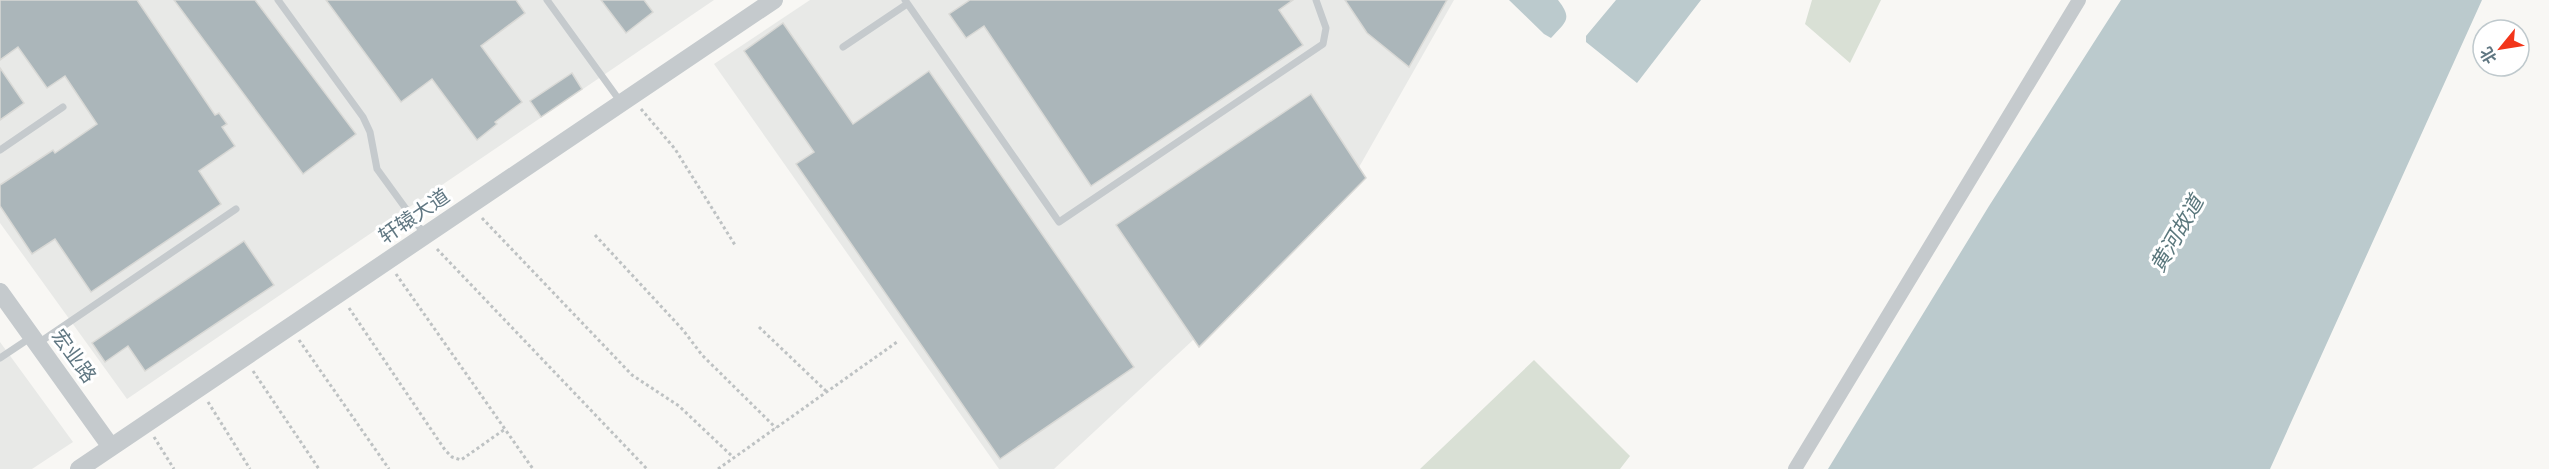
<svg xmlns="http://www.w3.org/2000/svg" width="2549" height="469" font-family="'Source Sans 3','Noto Sans SC',sans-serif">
<rect width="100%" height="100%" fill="#f8f7f4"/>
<path fill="#e8e9e7" d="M0,0H714L127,399L0,223Z
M810,0H1454L1350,183L1192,341L1054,469H999L714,64Z
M0,342L73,442L32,469H0Z"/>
<path fill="#d9e0d5" d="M1812,0H1881L1850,63L1805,24Z
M1534,360L1630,456L1620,469H1420Z"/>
<path fill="#bbcacd" d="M1509,0H1558C1573,19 1566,22 1551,38L1544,34Z
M1616,0H1701L1637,83L1586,42V36Z
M2121,0H2482L2270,469H1828L1989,206Z"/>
<path fill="#abb6ba" stroke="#d9d9d6" stroke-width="1.5" d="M0,0H137L215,115L219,113L227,124L222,127L235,146L199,171L221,204L91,292L55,239L32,254L0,206V185L53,150L55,153L97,124L65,76L47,88L18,47L0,60Z
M174,0H255L356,134L303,174Z
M326,0H516L525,13L481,46L522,102L495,122L497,124L477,140L432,79L401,102Z
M601,0H644L653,12L626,33Z
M970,0H1293L1279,10L1303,45L1091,186L984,26L966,38L949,14Z
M1345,0H1447L1409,67L1367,33Z
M783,23L853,124L929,71L1134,367L1000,459L796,164L814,152L744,51Z
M0,68L24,103L0,120Z
M572,73L582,89L541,117L530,101Z
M1311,94L1366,178L1199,347L1116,225Z
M244,241L274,285L145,371L128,346L105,362L92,343Z"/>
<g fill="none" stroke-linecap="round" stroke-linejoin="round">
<path stroke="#bec2c3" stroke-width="3" stroke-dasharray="3 3" stroke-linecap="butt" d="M641,109L675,149L735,245
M482,218L632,375L679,406L734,458
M595,235L683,330L702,355L776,428
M437,249L647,469
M396,274L533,469
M349,308L445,450L452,457L461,460L505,429
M759,327L827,392
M299,340L389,469
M253,371L319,469
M208,402L250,469
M154,437L174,469
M718,469L897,342"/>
<path stroke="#c5cacd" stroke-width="7" d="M278,0L363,117L370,132L377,169L425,235
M547,0L620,101
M905,0L1059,222L1323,44L1326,28L1316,0
M843,47L907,4
M0,150L63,107
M37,344L236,209
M0,358L30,338"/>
<path stroke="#c5cacd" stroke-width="14" d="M1795,469L2079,0"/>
<path stroke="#c5cacd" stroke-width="18" d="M0,292L111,447
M79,469L774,0"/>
</g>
<g text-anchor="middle" stroke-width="6" stroke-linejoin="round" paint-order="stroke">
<g font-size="20" fill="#607782" stroke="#fff">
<text transform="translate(414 216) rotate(-34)" y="7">轩辕大道</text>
<text transform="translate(74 356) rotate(54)" y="7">宏业路</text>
</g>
<g font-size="21" font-style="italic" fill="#5a777c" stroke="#fff">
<text transform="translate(2177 234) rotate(-60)" y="7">黄河故道</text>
</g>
</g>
<g transform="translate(2501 48) rotate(240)"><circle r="28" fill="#ffffff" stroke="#bfc9cd" stroke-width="1.5"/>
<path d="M0-4.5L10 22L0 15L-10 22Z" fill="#f2351a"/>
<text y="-9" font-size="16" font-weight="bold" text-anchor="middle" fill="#607782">北</text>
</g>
</svg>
